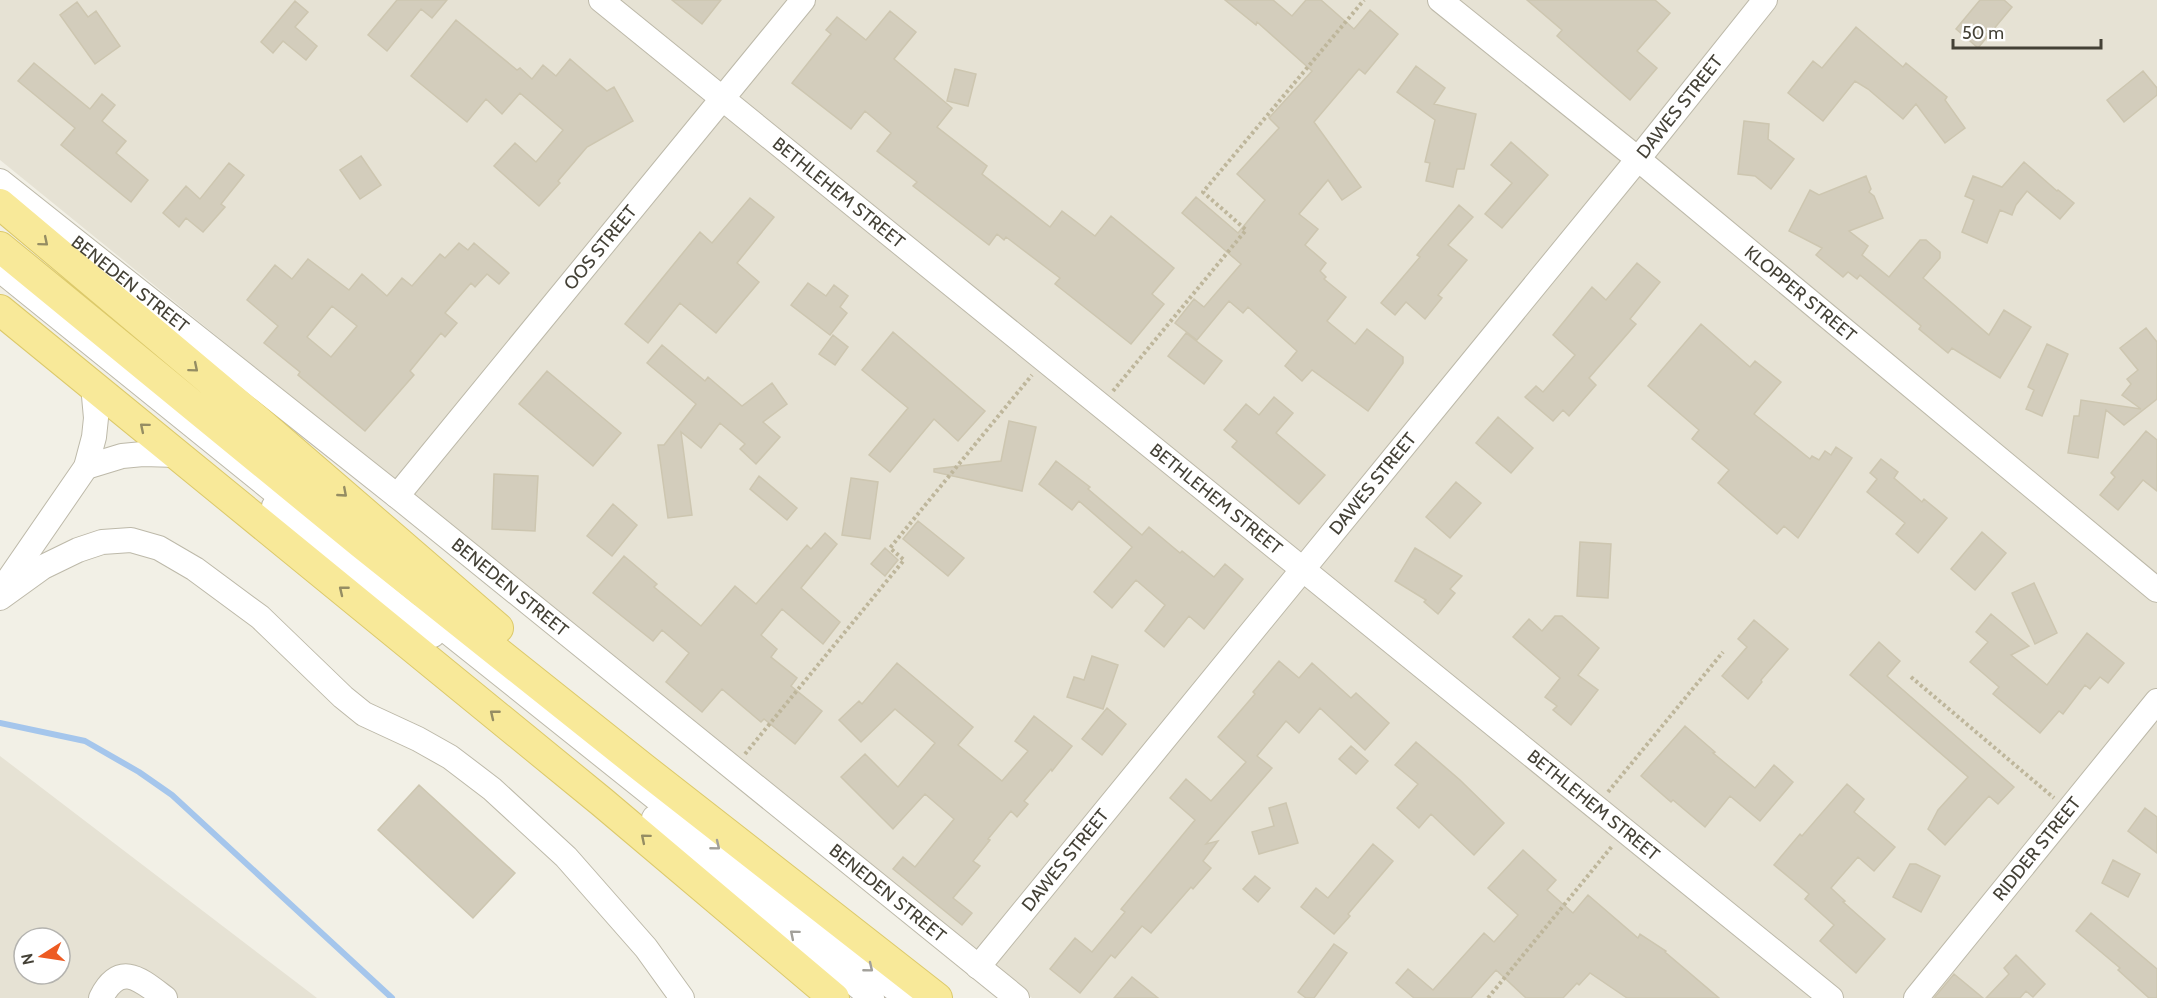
<svg xmlns="http://www.w3.org/2000/svg" width="2157" height="998" font-family="Cabin,sans-serif">
<rect width="100%" height="100%" fill="#f2f0e6"/>
<path fill="#e6e2d4" fill-rule="evenodd" d="M0,0H2157V998H1032L0,160Z
M0,756L317,998H0ZM24,938H60V974H24Z"/>
<g fill="none" stroke-linecap="round" stroke-linejoin="round">
<path stroke="#a5c6ec" stroke-width="6" d="M0,723L85,741L139,772L172,795L392,998"/>
</g>
<path fill="#d3cdbc" stroke="#cdc6b0" stroke-width="1.5" fill-rule="evenodd" d="M397,0H447L432,18L421,9L387,51L368,35Z
M672,0H721L702,24Z
M1225,0H1273L1292,16L1306,0H1321L1354,29L1370,10L1398,34L1365,74L1359,69L1314,122L1361,187L1342,200L1328,180L1299,214L1318,229L1305,245L1326,263L1320,271L1326,277L1324,279L1346,297L1327,321L1355,344L1367,329L1403,357V363L1368,411L1312,370L1302,381L1285,366L1297,351L1248,307L1243,313L1229,301L1197,340L1175,323L1194,299L1204,307L1241,264L1182,213L1196,197L1238,233L1265,200L1237,174L1279,128L1269,118L1312,71L1257,22L1256,25Z
M1527,0H1655L1670,13L1637,51L1657,68L1630,100L1557,36L1562,30Z
M1980,0H2004L2012,7L1978,48L1956,29Z
M295,1L308,12L295,27L317,46L306,60L283,41L273,53L261,42Z
M77,2L88,17L96,11L120,46L95,64L60,15Z
M890,11L916,32L894,59L952,108L937,127L987,166L982,174L1050,227L1062,211L1095,236L1111,216L1174,268L1152,294L1164,304L1131,344L1055,284L1060,278L1006,237L1004,240L997,234L989,245L913,186L917,182L877,151L891,133L865,111L851,129L792,83L831,34L826,30L837,17L866,40Z
M456,20L517,70L520,68L532,79L543,65L556,76L570,59L607,91L614,87L633,121L587,147L558,181L560,183L539,206L494,166L515,143L536,162L563,130L520,93L502,114L486,99L467,122L411,76Z
M1856,27L1903,67L1906,63L1947,97L1945,100L1965,128L1945,143L1916,104L1903,119L1868,89L1855,81L1823,121L1788,93L1813,61L1822,68Z
M34,63L90,109L102,94L115,105L102,121L126,141L116,153L148,180L131,202L61,145L75,128L18,81Z
M1416,66L1445,88L1434,104L1476,114L1464,169H1457L1453,187L1426,181L1430,163L1425,162L1435,120L1397,92Z
M955,69L976,74L968,106L947,101Z
M2143,71L2157,88V95L2124,122L2107,100Z
M1744,121L1769,124L1768,139L1794,159L1771,189L1755,176L1738,174Z
M1511,142L1548,175L1502,228L1485,214L1512,183L1491,165Z
M361,156L381,185L360,199L340,170Z
M2024,162L2057,191L2058,190L2074,203L2060,219L2027,191L2016,205L2012,215L2000,210L1987,243L1962,232L1974,200L1965,196L1973,176L2002,187Z
M229,163L244,175L221,204L225,207L203,232L186,218L179,227L163,213L186,186L200,199Z
M1866,176L1871,189L1869,192L1874,196L1883,218L1849,231L1868,246L1862,255L1889,277L1920,240H1926L1940,252V258L1923,278L1989,335L2004,310L2031,327L2000,378L1952,348L1948,353L1919,329L1921,326L1860,275L1857,279L1848,272L1843,277L1816,255L1822,248L1789,231L1810,190L1819,195Z
M750,198L774,217L737,263L759,282L716,333L680,303L648,343L625,324L700,232L712,243Z
M1459,205L1473,217L1448,245L1467,260L1438,295L1442,298L1425,319L1406,302L1395,315L1381,303L1420,257L1417,255Z
M459,243L468,250L474,243L509,273L499,284L487,274L475,287L471,283L445,313L457,323L445,337L441,333L410,371L414,375L365,431L298,375L300,372L264,343L278,326L247,300L275,265L292,279L308,259L349,290L362,274L387,296L402,278L412,286L440,254L445,258ZM332,306L357,326L331,357L307,337Z
M1637,263L1660,282L1630,319L1636,324L1589,378L1596,385L1569,416L1563,410L1553,421L1525,397L1536,386L1543,392L1575,355L1553,335L1592,287L1606,300Z
M808,283L826,296L834,285L848,296L840,307L847,313L830,335L791,305Z
M1701,324L1750,367L1755,361L1781,382L1754,414L1810,459L1812,456L1819,460L1825,451L1831,455L1836,447L1852,458L1798,538L1784,526L1777,534L1718,483L1729,470L1692,439L1699,430L1648,386Z
M2146,328L2157,342V399L2124,425L2106,410L2098,458L2068,453L2074,416H2079L2081,400L2141,409L2122,395L2131,384L2127,379L2138,370L2120,348Z
M893,332L985,411L958,441L934,419L890,472L869,455L908,408L862,370Z
M1186,333L1222,361L1204,384L1168,356Z
M833,335L848,347L835,365L819,354Z
M2047,344L2068,354L2042,416L2026,409L2034,390L2028,387Z
M662,345L705,381L708,377L742,406L772,383L787,404L763,422L780,437L756,464L740,449L745,444L720,423L701,448L681,432L692,515L668,518L658,445H664L696,404L647,363Z
M547,371L621,433L593,466L519,404Z
M1274,397L1293,413L1276,433L1325,475L1299,504L1232,447L1237,441L1224,430L1246,404L1259,415Z
M1498,417L1533,448L1511,473L1476,443Z
M1009,421L1036,427L1022,491L934,472V469L1001,461Z
M2146,431L2157,440V491L2143,480L2118,510L2100,495L2115,477L2111,473Z
M1881,459L1898,472L1894,478L1922,502L1924,499L1947,518L1918,553L1896,534L1905,523L1867,492L1877,479L1870,473Z
M1056,461L1090,487L1088,489L1142,535L1149,527L1180,553L1182,551L1214,577L1225,564L1243,579L1204,629L1189,616L1164,647L1145,631L1165,605L1136,580L1112,608L1094,592L1132,547L1079,501L1072,510L1039,484Z
M494,474L538,476L535,531L492,529Z
M759,476L797,508L787,520L750,489Z
M851,478L878,482L870,539L842,535Z
M1456,482L1481,503L1450,538L1426,517Z
M613,504L637,525L612,556L587,536Z
M918,521L964,558L948,576L903,539Z
M1982,532L2006,553L1975,590L1951,569Z
M825,533L837,544L801,588L840,622L823,644L782,609L761,635L777,649L771,657L797,678L791,686L822,711L795,744L764,719L761,722L722,689L702,712L666,682L689,653L662,630L653,641L593,593L624,556L657,584L654,587L701,626L735,586L756,604L807,545L811,549Z
M1580,542L1611,544L1608,598L1577,596Z
M885,548L898,560L885,576L871,564Z
M1415,548L1462,576L1450,589L1455,593L1438,614L1424,602L1426,600L1395,581Z
M2034,583L2057,633L2035,644L2012,593Z
M1991,614L2029,646L2011,655L2047,685L2087,633L2124,663L2108,683L2100,677L2090,689L2085,685L2063,714L2059,711L2040,733L1993,694L1999,687L1970,662L1988,642L1976,632Z
M1555,616H1562L1599,648L1578,675L1598,690L1571,725L1553,710L1557,706L1545,697L1560,678L1513,637L1529,619L1542,631Z
M1754,620L1788,649L1761,680L1762,682L1748,699L1722,676L1747,647L1738,639Z
M1879,642L1900,661L1887,676L2014,787L1998,804L1989,796L1945,845L1928,829L1938,810L1968,777L1850,675Z
M1092,656L1118,665L1103,709L1067,697L1074,677L1084,680Z
M1279,661L1299,678L1312,663L1351,698L1356,693L1389,723L1365,750L1320,708L1299,733L1286,721L1257,756L1272,768L1206,844L1218,841L1203,861L1211,868L1193,889L1191,887L1151,933L1142,926L1115,958L1111,955L1080,993L1050,969L1075,938L1092,952L1125,912L1121,909L1195,820L1170,798L1186,779L1211,801L1246,762L1218,737L1255,694L1253,692Z
M897,663L973,727L958,745L1002,781L1028,751L1015,741L1034,716L1072,746L1052,771L1051,769L1024,801L1028,804L1017,817L1011,811L988,839L990,840L973,861L980,866L953,898L972,913L962,925L893,869L903,857L915,867L954,819L925,794L893,829L841,777L865,754L898,787L935,743L895,709L861,742L839,720L859,701L862,704Z
M1107,708L1126,724L1102,755L1082,739Z
M1685,726L1715,752L1713,753L1755,788L1774,765L1793,782L1760,821L1730,796L1705,827L1673,800L1671,802L1641,776Z
M1416,742L1460,780L1504,823L1474,855L1431,814L1419,828L1397,808L1418,784L1395,765Z
M1351,746L1368,761L1356,774L1339,759Z
M1847,784L1864,799L1854,812L1895,847L1874,871L1858,857L1831,888L1845,901L1843,902L1885,939L1856,973L1820,941L1834,925L1805,899L1809,894L1774,865L1800,834L1802,836Z
M419,785L515,873L473,918L378,830Z
M1286,803L1298,843L1259,854L1252,832L1274,826L1269,808Z
M2145,808L2157,817V853L2128,831Z
M1373,844L1393,861L1348,914L1350,916L1334,934L1301,907L1316,888L1328,898Z
M1523,850L1556,880L1547,890L1573,913L1588,895L1638,938L1640,934L1666,951L1665,952L1719,998H1627L1590,973L1579,985L1577,983L1563,998H1526L1496,970L1471,998H1414L1396,983L1408,969L1433,990L1484,933L1494,942L1518,915L1488,888Z
M2113,860L2140,874L2128,897L2102,883Z
M1910,864H1916L1940,876L1921,912L1893,897Z
M1255,876L1270,888L1258,902L1243,889Z
M2091,913L2157,969V998H2149L2118,970L2120,968L2076,931Z
M1334,944L1347,953L1314,998H1306L1298,992Z
M2016,955L2045,984L2033,997L2026,991L2020,998H1986L2009,974L2004,968Z
M1954,974L1983,998H1934Z
M1132,977L1158,998H1114Z"/>
<g fill="none" stroke-linecap="round" stroke-linejoin="round">
<g stroke="#bdb9a9" stroke-width="26">
<g id="minor">
<path id="s1" d="M601,0L1831,998"/>
<path id="s2" d="M1440,0L1638,159L2157,590"/>
<path id="s3" d="M0,181L397,496L1017,998"/>
<path d="M0,270L297,510"/>
<path d="M86,467L122,456L143,454L177,455"/>
<path id="s4" d="M397,496L803,0"/>
<path d="M274,506L433,635"/>
<path d="M2,589L86,467L94,437L96,418L93,385"/>
<path d="M0,598L43,567L78,550L102,542L131,540L159,548L195,569L260,617L343,697L364,714L418,739L450,757L492,789L566,857L646,948L682,998"/>
<path d="M424,613L906,998"/>
<path d="M654,818L872,998"/>
<path id="s5" d="M978,967L1638,159L1765,0"/>
<path d="M101,998C120,960 141,980 165,998"/>
<path id="s6" d="M1916,998L2157,701"/>
</g>
</g>
<g stroke="#dcc96a" stroke-width="32">
<path id="major" d="M0,204L257,420L498,628
M0,247L362,544L643,768L937,998
M0,310L602,802L834,998"/>
</g>
<path stroke="#beb69b" stroke-width="4" stroke-dasharray="3 3" stroke-linecap="butt" d="M1113,391L1246,230L1203,192L1364,0
M1911,677L2054,798
M745,754L904,560L890,548L1032,375
M1608,792L1723,652
M1488,998L1613,845"/>
<use href="#minor" stroke="#fff" stroke-width="24"/>
<use href="#major" stroke="#f8e999" stroke-width="30"/>
</g>
<defs><path id="oneway-chevron" d="M-2-3.5L2.5 0L-2 3.5" fill="none" stroke-width="1.6" stroke-linecap="round" stroke-linejoin="round" transform="scale(1.5)"/></defs>
<g stroke="#958d63">
<use href="#oneway-chevron" transform="translate(44 242) rotate(40)"/>
<use href="#oneway-chevron" transform="translate(194 368) rotate(40)"/>
<use href="#oneway-chevron" transform="translate(144 427) rotate(-140)"/>
<use href="#oneway-chevron" transform="translate(343 493) rotate(41)"/>
<use href="#oneway-chevron" transform="translate(343 590) rotate(-141)"/>
<use href="#oneway-chevron" transform="translate(494 714) rotate(-141)"/>
<use href="#oneway-chevron" transform="translate(645 838) rotate(-140)"/>
</g>
<g stroke="#a2a09a">
<use href="#oneway-chevron" transform="translate(716 846) rotate(39)"/>
<use href="#oneway-chevron" transform="translate(794 934) rotate(-140)"/>
<use href="#oneway-chevron" transform="translate(869 968) rotate(39)"/>
</g>
<g text-anchor="middle" stroke-width="4.5" stroke-linejoin="round" paint-order="stroke">
<g font-size="18" fill="#444136" stroke="#fff">
<text dy="6" stroke="none"><textPath href="#s5" startOffset="1110">DAWES STREET</textPath></text>
<text dy="6" stroke="none"><textPath href="#s1" startOffset="306">BETHLEHEM STREET</textPath></text>
<text dy="6" stroke="none"><textPath href="#s4" startOffset="321">OOS STREET</textPath></text>
<text dy="6" stroke="none"><textPath href="#s3" startOffset="166">BENEDEN STREET</textPath></text>
<text dy="6" stroke="none"><textPath href="#s2" startOffset="465">KLOPPER STREET</textPath></text>
<text dy="6" stroke="none"><textPath href="#s5" startOffset="624">DAWES STREET</textPath></text>
<text dy="6" stroke="none"><textPath href="#s1" startOffset="792">BETHLEHEM STREET</textPath></text>
<text dy="6" stroke="none"><textPath href="#s3" startOffset="652">BENEDEN STREET</textPath></text>
<text dy="6" stroke="none"><textPath href="#s1" startOffset="1278">BETHLEHEM STREET</textPath></text>
<text dy="6" stroke="none"><textPath href="#s6" startOffset="192">RIDDER STREET</textPath></text>
<text dy="6" stroke="none"><textPath href="#s5" startOffset="138">DAWES STREET</textPath></text>
<text dy="6" stroke="none"><textPath href="#s3" startOffset="1138">BENEDEN STREET</textPath></text>
</g>
</g>
<g transform="translate(42 956) rotate(258)"><circle r="28" fill="#ffffff" stroke="#b4b3af" stroke-width="1.5"/>
<path d="M0-4.5L10 22L0 15L-10 22Z" fill="#ed5b22"/>
<text y="-9" font-size="16" font-weight="bold" text-anchor="middle" fill="#444136">N</text>
</g>
<path d="M1953 39v9h148v-9" fill="none" stroke="#444136" stroke-width="3"/>
<text x="1962" y="39" font-size="18" fill="#444136" stroke="#ffffff" stroke-width="4.5" paint-order="stroke">50 m</text>
</svg>
